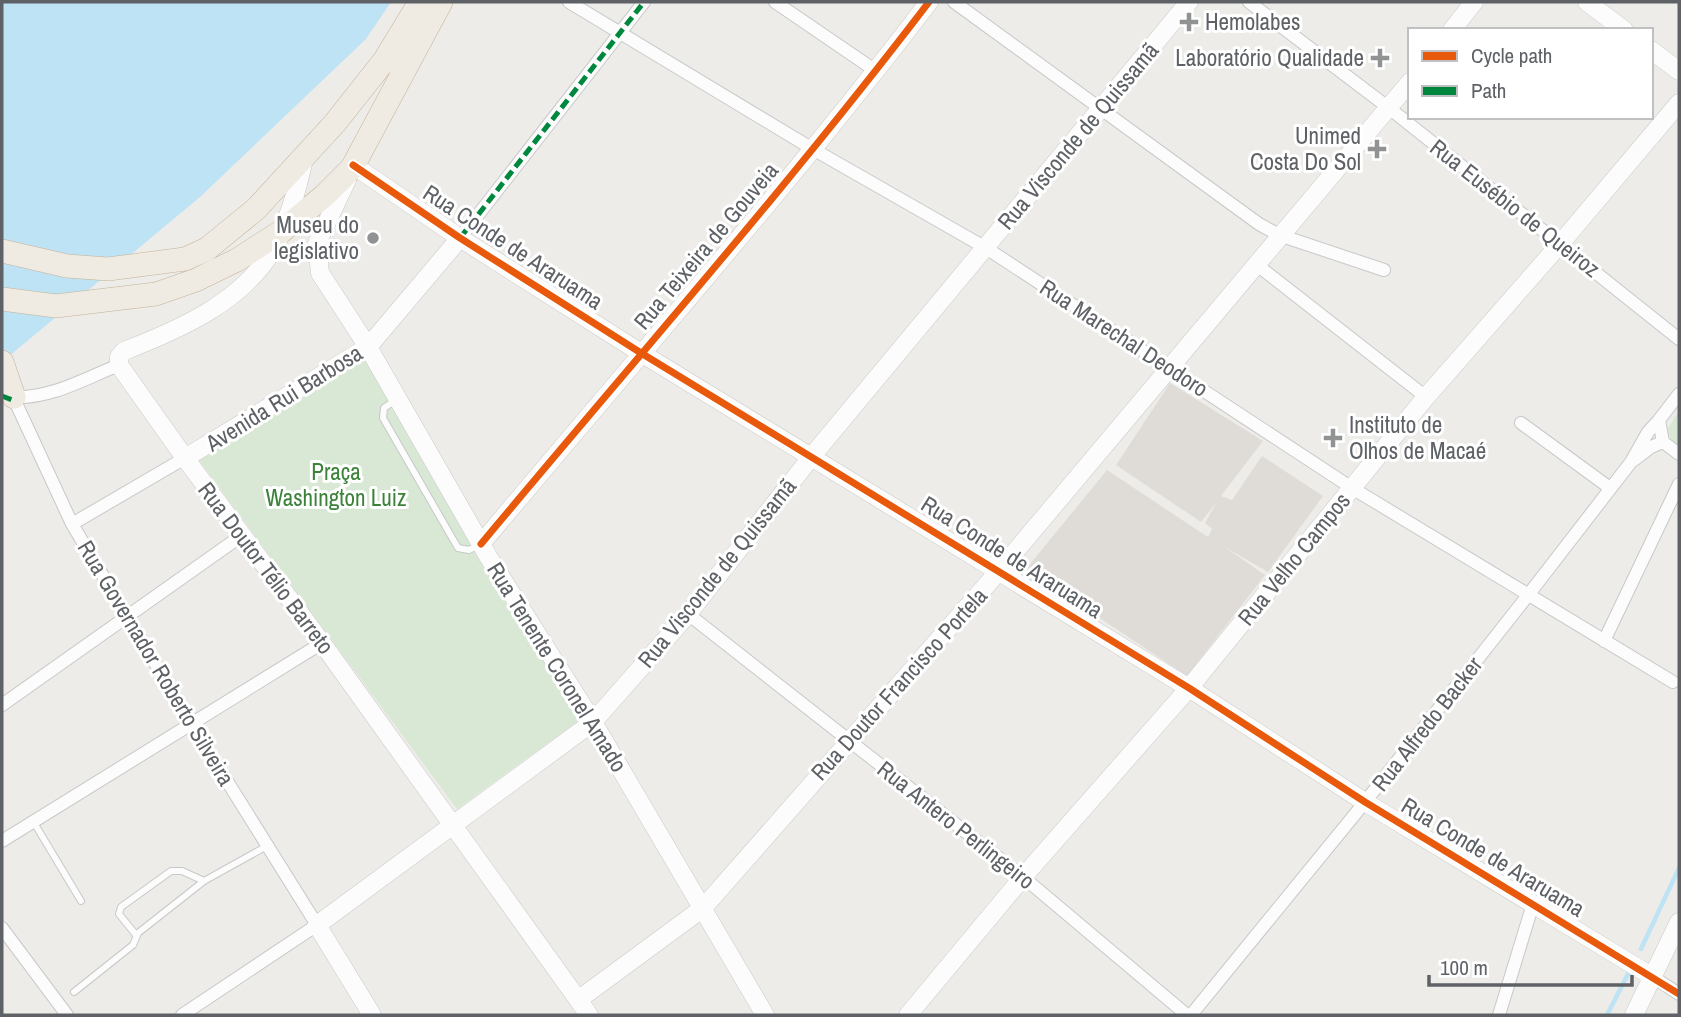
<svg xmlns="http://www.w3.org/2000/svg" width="1681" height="1017" font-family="'Archivo Narrow',sans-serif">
<rect width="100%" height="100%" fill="#edece8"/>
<path fill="#dfdcd8" d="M1170,383L1263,441L1221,496L1232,500L1262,456L1323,496L1268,572L1223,546L1265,575L1187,676L1026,569L1107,470L1208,537L1212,529L1205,523L1216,503L1201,522L1116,465Z"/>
<path fill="#d8e8d4" d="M367,350L582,718L457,809L199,460Z
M1679,411V447L1673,443L1667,430Z"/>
<path fill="#bee3f5" d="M2,2H391L366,39L200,197L2,362Z"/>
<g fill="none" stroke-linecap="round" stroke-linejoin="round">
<path stroke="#bee3f5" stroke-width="4.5" d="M1641,949L1679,868
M1607,1015L1629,972"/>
<g stroke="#c7c8c8" stroke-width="8">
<path id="lane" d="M397,399L384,408L383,418L458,548L469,550L479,545
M33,821L81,901
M136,935L119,914L121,907L171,871H182L204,881
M74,992L133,945L138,933L204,881L267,846"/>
</g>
<g stroke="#c7c8c8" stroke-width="14">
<path id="street" d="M569,2L811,148L986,248L1352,488L1673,682
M775,2L876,71
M954,2L1259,224L1279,235L1384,270
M1249,2L1389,108L1679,339
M460,238L644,2
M1257,265L1426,397
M119,365C86,378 50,399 14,397L15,401L72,524L192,725L317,925L182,1015
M1521,423L1610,488
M1663,442L1659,420L1679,394
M1663,442L1679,454
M1634,460L1651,447L1663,442
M72,524L185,458
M688,614L1023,877L1187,1015
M1604,641L1679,484
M2,705L241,536
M2,841L322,643
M2,928L67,1015
M1653,977L1679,994
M1191,1015L1365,802L1529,594L1631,462L1648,432L1659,420
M1499,1015L1533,904"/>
</g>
<g stroke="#cacac9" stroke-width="19">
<path id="secondary" d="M1587,2L1624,30
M1452,30L1474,2
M1651,50L1679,71
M305,154C298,187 289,222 272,251C241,303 178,330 124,351L119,357V365L185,458L322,643L589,1015
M353,165L460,238L641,353L1189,688L1365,802L1653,977
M347,180L317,243L320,273L368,347L489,558L593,722L765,1015
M185,458L368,347L460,238
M481,544C631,364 787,188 929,2
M578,1000L703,908L998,572L1410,82
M372,1015L317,925L593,722L688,614L812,456L1189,2
M908,1015L1023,877L1189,688L1426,397L1560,244L1679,103
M1634,1015L1679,922"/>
</g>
<g stroke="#c4b297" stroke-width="24">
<path id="highway" d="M2,251L67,266L108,269L185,259L207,249L256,209L335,123L384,61L420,2
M2,299L56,306L156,294L196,280L237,260L282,231L325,195L352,168L441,2
M2,362L14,397"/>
</g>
<use href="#lane" stroke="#fcfcfc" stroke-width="6"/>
<use href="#street" stroke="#fcfcfc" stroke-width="12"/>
<use href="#secondary" stroke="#fcfcfc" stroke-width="18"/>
<use href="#highway" stroke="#efeae2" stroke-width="23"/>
<path stroke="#00873e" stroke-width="5" stroke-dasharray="10 5" stroke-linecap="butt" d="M460,238L644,2
M2,396L15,401"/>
<g stroke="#fff" stroke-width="11">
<path id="cycleway" d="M353,165L460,238L641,353L1189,688L1365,802L1679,994
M481,544C631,364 787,188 929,2"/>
</g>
<use href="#cycleway" stroke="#e8590c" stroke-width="7"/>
</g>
<g fill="#909294" stroke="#fff" stroke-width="2.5">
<path d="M1185.5 11.5h7v7h7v7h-7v7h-7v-7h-7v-7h7z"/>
<path d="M1376.5 47.5h7v7h7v7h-7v7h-7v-7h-7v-7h7z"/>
<path d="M1373.5 138.5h7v7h7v7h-7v7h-7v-7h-7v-7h7z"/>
<circle cx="373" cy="238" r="7"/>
<path d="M1329.5 427.5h7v7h7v7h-7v7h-7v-7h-7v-7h7z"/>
</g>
<g text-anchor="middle" stroke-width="6" stroke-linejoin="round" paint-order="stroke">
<g font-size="23" fill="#5e6266" stroke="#fff" text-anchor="end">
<text x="1205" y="30" text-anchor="start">Hemolabes</text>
<text x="1364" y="66">Laboratório Qualidade</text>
<text x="1361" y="144">Unimed<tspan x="1361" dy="26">Costa Do Sol</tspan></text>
<text x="359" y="233">Museu do<tspan x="359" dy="26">legislativo</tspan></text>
<text x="1349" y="433" text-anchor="start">Instituto de<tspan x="1349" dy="26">Olhos de Macaé</tspan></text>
</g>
<g font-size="23" fill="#5e6266" stroke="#fff">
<text transform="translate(1078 136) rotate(-50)" y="8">Rua Visconde de Quissamã</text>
<text transform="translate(1515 208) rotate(38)" y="8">Rua Eusébio de Queiroz</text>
<text transform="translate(706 246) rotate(-50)" y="8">Rua Teixeira de Gouveia</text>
<text transform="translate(513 247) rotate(33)" y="8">Rua Conde de Araruama</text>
<text transform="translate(1124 338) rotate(33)" y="8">Rua Marechal Deodoro</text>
<text transform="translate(284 398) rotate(-32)" y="8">Avenida Rui Barbosa</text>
<text transform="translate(1012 557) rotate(32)" y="8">Rua Conde de Araruama</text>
<text transform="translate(1294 559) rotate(-51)" y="8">Rua Velho Campos</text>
<text transform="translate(266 568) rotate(53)" y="8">Rua Doutor Télio Barreto</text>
<text transform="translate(717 573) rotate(-51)" y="8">Rua Visconde de Quissamã</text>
<text transform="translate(156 663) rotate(59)" y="8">Rua Governador Roberto Silveira</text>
<text transform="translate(557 667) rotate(58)" y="8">Rua Tenente Coronel Amado</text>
<text transform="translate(899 684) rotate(-48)" y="8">Rua Doutor Francisco Portela</text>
<text transform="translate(1427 724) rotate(-52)" y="8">Rua Alfredo Backer</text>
<text transform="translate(956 825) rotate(38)" y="8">Rua Antero Perlingeiro</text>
<text transform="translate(1493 857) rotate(31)" y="8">Rua Conde de Araruama</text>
</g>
<g font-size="23" fill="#3c8239" stroke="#fff">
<text x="336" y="480">Praça<tspan x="336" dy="26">Washington Luiz</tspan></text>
</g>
</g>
<rect width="1681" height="1017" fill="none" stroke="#5e6266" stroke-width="7"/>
<rect x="1408" y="28" width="245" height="91" fill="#ffffff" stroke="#bfc0c2" stroke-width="2"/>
<rect x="1422" y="51" width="35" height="10" fill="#e8590c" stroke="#bfc0c2" stroke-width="2"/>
<text x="1471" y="63" font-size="21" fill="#5e6266">Cycle path</text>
<rect x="1422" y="86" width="35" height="10" fill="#00873e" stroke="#bfc0c2" stroke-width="2"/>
<text x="1471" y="98" font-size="21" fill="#5e6266">Path</text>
<path d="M1429 975v10h203v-10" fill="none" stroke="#5e6266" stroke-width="3.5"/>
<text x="1440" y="975" font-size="21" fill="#5e6266" stroke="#ffffff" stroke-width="5" paint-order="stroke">100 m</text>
</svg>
